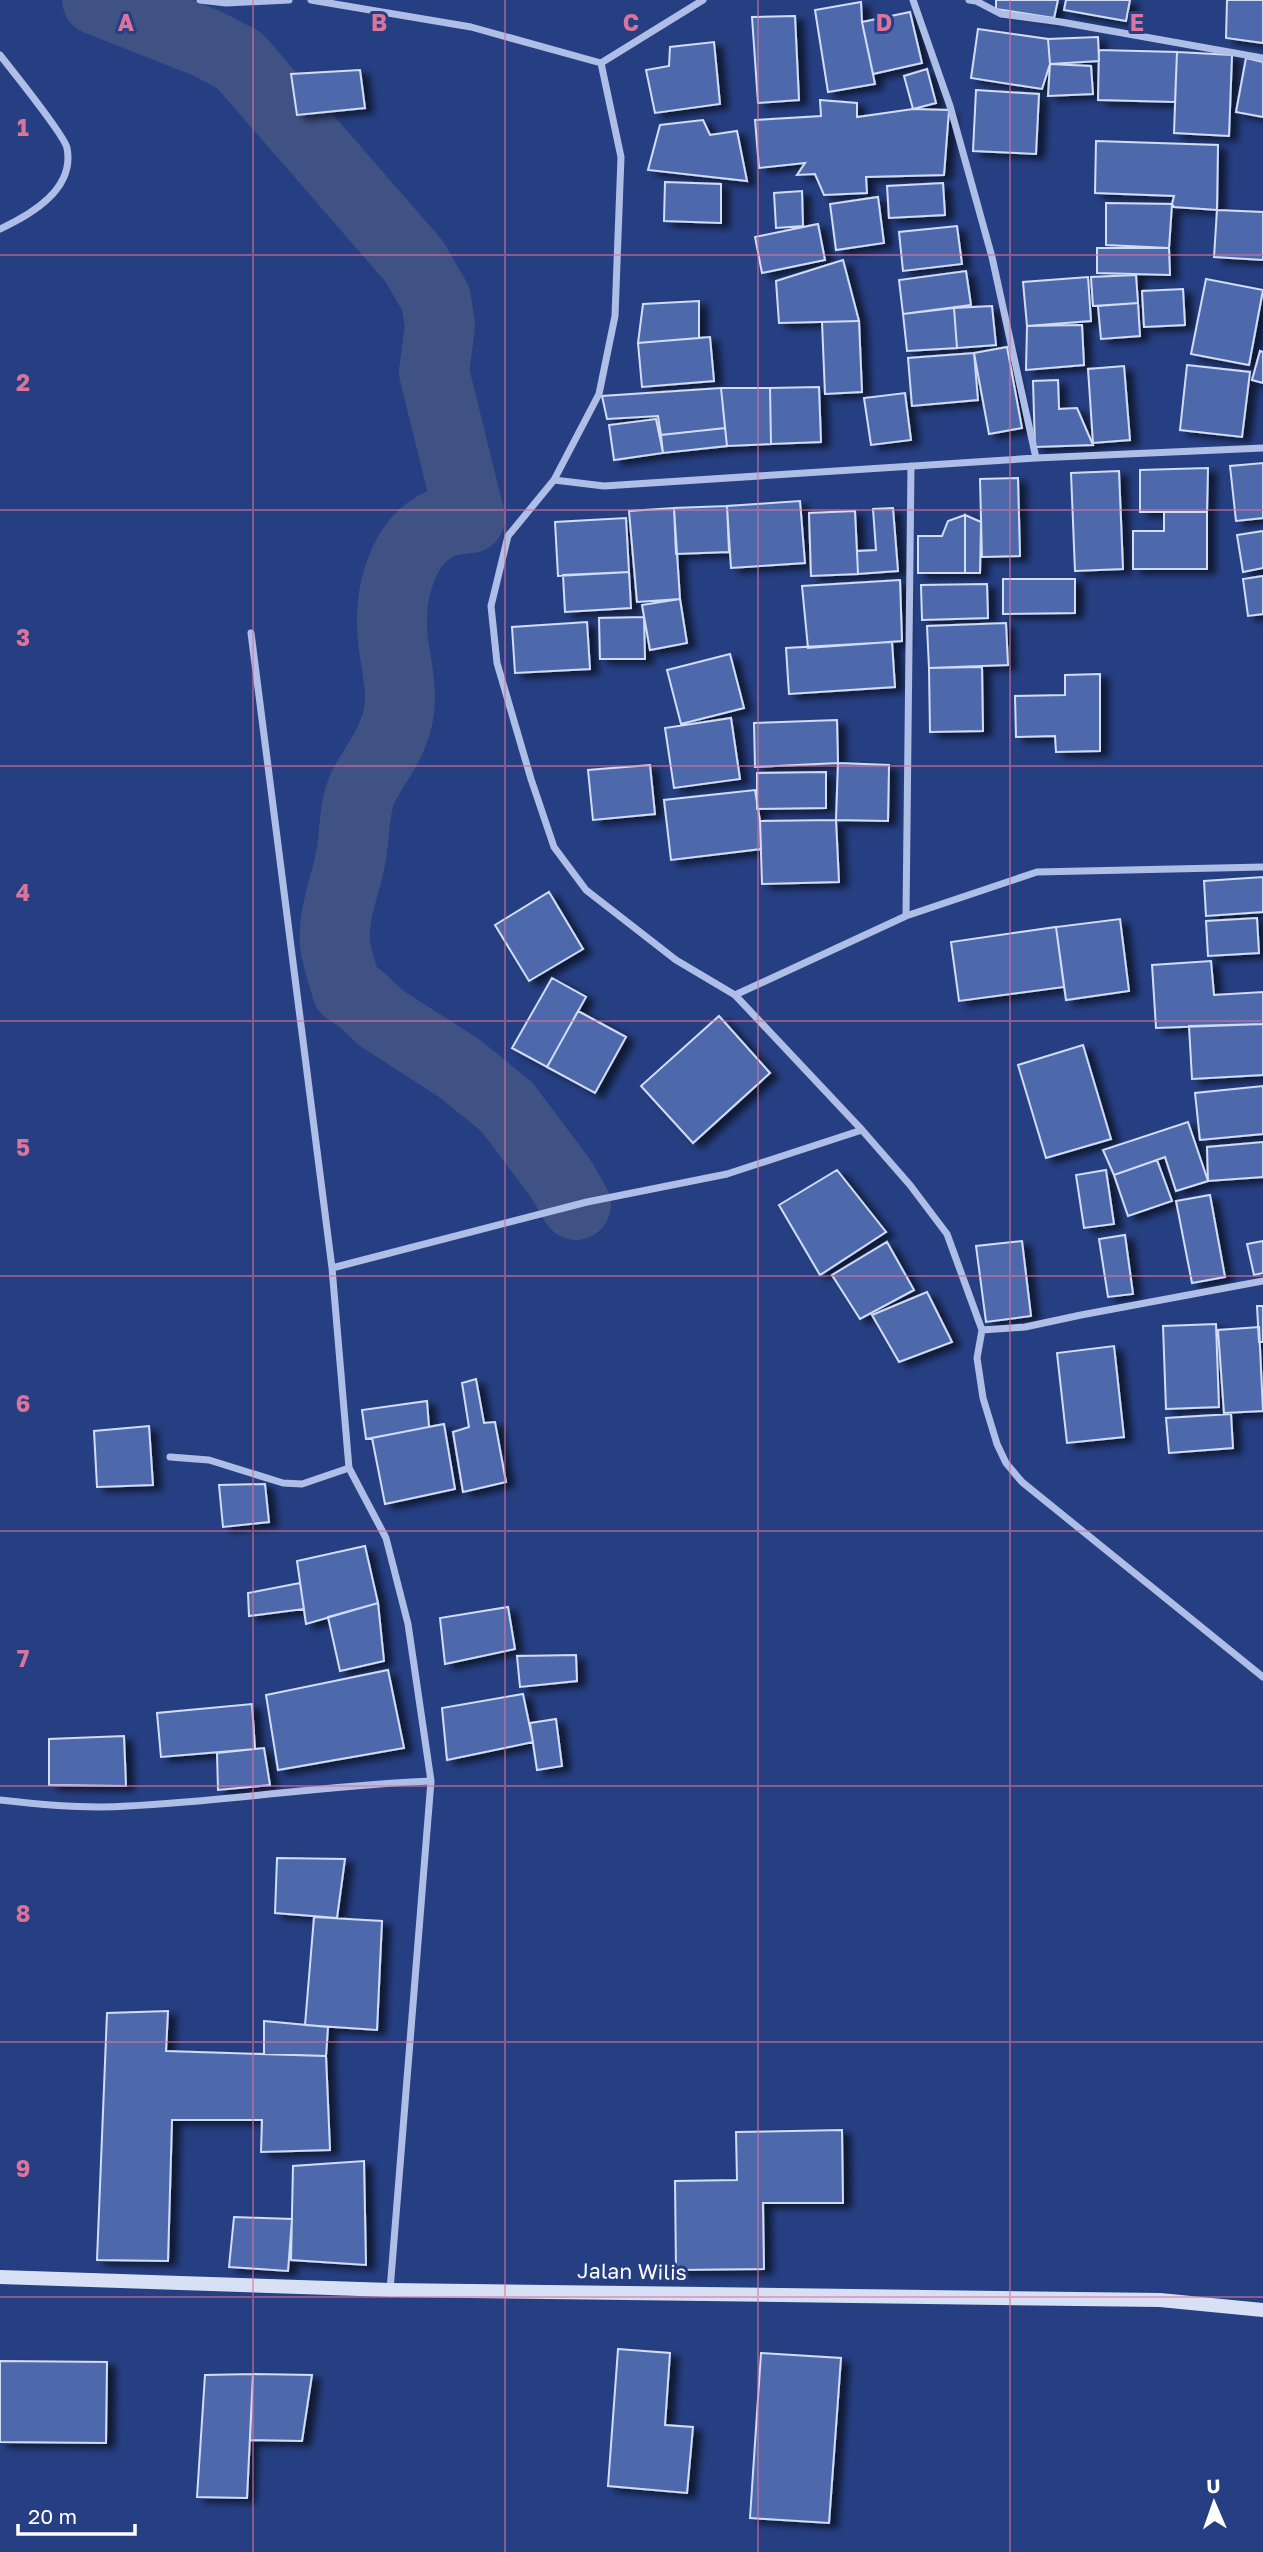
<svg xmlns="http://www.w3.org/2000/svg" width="1263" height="2552" font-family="'Golos Text',sans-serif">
<defs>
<filter id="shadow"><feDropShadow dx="8" dy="4.5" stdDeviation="3.5" flood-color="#0009"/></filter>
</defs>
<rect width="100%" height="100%" fill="#263f82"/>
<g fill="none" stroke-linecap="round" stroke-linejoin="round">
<path stroke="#405284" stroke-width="70" d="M97,0L206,43L239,60L414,261L436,299L440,326L434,372L470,518C464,519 456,519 449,521C406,532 391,586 392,625C392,656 406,689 397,721C390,748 375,764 363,787C354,808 355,828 352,850C348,881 332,912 335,944C337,959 343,975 347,990L360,998L381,1018L459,1068L507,1107L561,1179L576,1205"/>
</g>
<path fill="#4e69ab" stroke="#d1dcf5" stroke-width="2" filter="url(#shadow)" d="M996,0H1058L1054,18L996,9Z
M1066,0H1130L1126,21L1064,10Z
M1227,0H1263V43L1226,38Z
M861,2L862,22L875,84L828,92L815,10Z
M910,12L922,63L873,74L862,22Z
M795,16L799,100L758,103L752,17Z
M978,29L1048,39L1050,64L1042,89L971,78Z
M1098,37L1099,61L1050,64L1048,39Z
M714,42L720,104L655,113L646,70L669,66L670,47Z
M1099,50L1177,52L1175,102L1098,100Z
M1177,52L1232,55L1229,136L1174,133Z
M1246,58L1263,62V117L1236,112Z
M1050,64L1091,66L1093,94L1048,96Z
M927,69L936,103L913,109L904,76Z
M360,70L365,108L297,115L291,74Z
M976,90L1039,94L1036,154L973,151Z
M820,100L857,103V117L913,109L949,110L944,175L866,177L867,193L824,195L815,174L797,175L805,163L759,168L755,120L821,116Z
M703,120L710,135L737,131L747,181L648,170L660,125Z
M1096,141L1218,145L1217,210L1174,207L1172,204L1174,196L1095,193Z
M665,182L721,184V223L664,221Z
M943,183L945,215L889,218L887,186Z
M802,191L803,226L776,228L774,193Z
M878,197L884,243L836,250L830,204Z
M1106,203L1172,204L1169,248L1106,245Z
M1217,210L1263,212V260L1214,257Z
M818,224L825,260L762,273L755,237Z
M957,226L962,264L903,271L899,232Z
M1097,248H1169L1170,275L1097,273Z
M843,260L859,321L779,323L776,281Z
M966,271L971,305L903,314L899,280Z
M1136,275L1138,303L1093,306L1091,277Z
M1088,277L1091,321L1027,326L1023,282Z
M1206,279L1263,290L1249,365L1191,354Z
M1183,289L1185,325L1144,327L1142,291Z
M699,301V338L638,343L643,304Z
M1138,303L1140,336L1101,339L1098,306Z
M992,306L996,345L957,348L954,308Z
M954,308L957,348L907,351L903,314Z
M859,321L862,392L825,394L822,322Z
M1082,325L1084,365L1026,370L1027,326Z
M710,337L714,381L642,387L638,343Z
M1007,347L1022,428L989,434L974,353Z
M1260,351L1263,352V383L1252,380Z
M974,353L978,400L912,406L908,358Z
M1187,365L1250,372L1242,437L1180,430Z
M1124,366L1130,440L1093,443L1088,369Z
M1058,380L1059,409L1077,408L1093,445L1035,447L1033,381Z
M819,387L821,442L771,444L770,388Z
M721,388L725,428L661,435L658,416L607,419L602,396Z
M721,388H770L771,444L727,446Z
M905,393L911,440L871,445L864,398Z
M656,419L663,453L614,460L609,425Z
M725,428L727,446L663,453L661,435Z
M1263,463V518L1236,521L1230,466Z
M1208,468L1207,512H1140V470Z
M1119,471L1123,569L1075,571L1071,473Z
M1018,478L1020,556L982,557L980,479Z
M800,501L805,563L731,568L727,506Z
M727,506L729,552L676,554L674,508Z
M674,508L680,599L637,602L629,511Z
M893,508L898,571L858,574L857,551L876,550L873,509Z
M855,511L858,574L811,576L809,513Z
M1164,512H1207V569H1133V531H1164Z
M965,515V573H918V536H942L948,521Z
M965,515L981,522L980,573H965Z
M626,518L629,572L558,576L555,522Z
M1263,531V568L1243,572L1237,535Z
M629,572L631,608L565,612L563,575Z
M1263,576V614L1248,616L1243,579Z
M1003,579H1075V613L1003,614Z
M900,580L902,641L808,648L802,586Z
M987,584L988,618L922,620L921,585Z
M680,599L687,643L650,650L642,605Z
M644,617L645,659H600L599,618Z
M587,622L590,669L515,673L512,627Z
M1006,623L1008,665L929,668L927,626Z
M892,642L895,687L789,694L786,648Z
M730,654L744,708L681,724L667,670Z
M982,667L983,731L930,732L929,668Z
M1100,674V751L1056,752L1055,736L1016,737L1015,696L1065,695V675Z
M731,718L740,779L674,788L665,728Z
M837,720L838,763L755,767L754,723Z
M838,763L889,765L888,821L836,820Z
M650,765L655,814L593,820L588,770Z
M826,772V808L757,809V773Z
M755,790L760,821L761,849L671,860L664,800Z
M836,820L839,882L762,884L760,821Z
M1263,877V912L1206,916L1204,881Z
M549,892L583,949L529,981L495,925Z
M1257,918L1259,953L1208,956L1206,921Z
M1120,919L1129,991L1066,1000L1056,927Z
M1056,927L1064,987L959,1001L951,942Z
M1211,961L1214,995L1263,992V1024L1156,1028L1152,965Z
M552,978L586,997L547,1067L512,1048Z
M578,1011L626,1037L595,1093L547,1067Z
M719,1016L770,1073L693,1143L641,1086Z
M1263,1024V1075L1192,1079L1189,1026Z
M1083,1045L1111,1139L1046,1158L1018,1065Z
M1263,1086V1134L1200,1140L1195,1093Z
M1188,1122L1208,1181L1176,1191L1165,1157L1114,1175L1103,1150Z
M1263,1142V1177L1208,1181L1207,1147Z
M1157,1160L1172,1201L1128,1216L1114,1175Z
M837,1170L886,1232L820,1275L779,1205Z
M1106,1170L1114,1224L1084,1228L1076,1175Z
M1210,1195L1225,1277L1192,1283L1176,1201Z
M1125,1235L1133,1294L1108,1297L1099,1239Z
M1022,1241L1031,1316L986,1322L976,1246Z
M1263,1241V1273L1254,1275L1247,1244Z
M887,1242L914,1290L860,1319L832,1275Z
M927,1292L952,1342L899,1362L872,1315Z
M1257,1306H1263V1342H1259Z
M1216,1324L1219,1407L1166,1409L1163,1326Z
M1259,1327L1263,1411L1224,1413L1218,1330Z
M1114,1346L1124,1437L1067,1443L1057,1353Z
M476,1379L484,1423L495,1422L506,1482L463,1492L453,1432L469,1427L462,1383Z
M427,1401L429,1427L366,1439L362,1410Z
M1231,1414L1233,1448L1169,1453L1166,1418Z
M444,1424L455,1489L385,1504L372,1438Z
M149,1426L153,1485L97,1487L94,1431Z
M265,1484L269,1522L223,1527L219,1485Z
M365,1546L378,1603L306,1624L297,1561Z
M300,1583L304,1609L249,1616L248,1593Z
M378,1603L384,1661L340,1671L328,1617Z
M508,1607L515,1649L445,1664L440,1618Z
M576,1655L577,1681L520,1687L517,1656Z
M388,1670L404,1748L278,1770L266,1695Z
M523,1694L533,1742L447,1760L442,1708Z
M252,1704L255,1749L161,1757L157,1713Z
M556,1719L562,1766L537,1770L530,1723Z
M124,1736L126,1786L49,1785V1739Z
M264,1748L270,1785L218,1790L217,1753Z
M277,1858L345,1859L337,1918L275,1913Z
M314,1917L382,1921L377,2030L305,2025Z
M168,2011L166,2051L326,2056L330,2150L261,2152L262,2120H172L168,2261L97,2260L107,2013Z
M264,2021L328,2027L326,2056L264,2054Z
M842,2130L843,2203H763L764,2269L676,2270L675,2181L737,2180L736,2132Z
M364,2161L366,2265L291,2260L293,2166Z
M234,2217L292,2219L288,2271L229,2267Z
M618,2349L670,2353L665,2425L693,2427L687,2493L608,2486Z
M761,2353L841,2358L829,2523L750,2518Z
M0,2361L107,2362L106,2443L0,2442Z
M253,2374L247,2498L197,2497L205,2375Z
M253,2374L312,2375L302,2441L250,2440Z"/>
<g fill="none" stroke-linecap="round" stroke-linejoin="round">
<path stroke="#aebee7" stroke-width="7" d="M200,0L226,3L289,0
M311,0L471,27L601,63L703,0
M913,0L950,106L992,257L1036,458
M969,0L976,1L1001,14L1061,22L1263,58
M0,55C11,69 65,136 67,148C75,189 32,214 0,229
M601,63L621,157L615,316L599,394L554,480L508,536L491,606L497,663L531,779L554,847L586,890L676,960L735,995L862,1130L910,1185L947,1234L982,1330L977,1358L983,1398L997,1444L1006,1463L1022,1482L1263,1677
M554,480L604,486L1036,458L1263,448
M251,633L332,1268L349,1468L386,1538L408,1624L431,1781L390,2290
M906,916L911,466
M735,995L906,916L1037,872L1263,867
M332,1268L587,1202L727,1174L862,1130
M982,1330L1025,1327L1081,1315L1263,1281
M170,1457L209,1460L283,1483L302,1484L349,1468
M0,1800C42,1805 85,1809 128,1806C229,1801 329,1785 431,1781"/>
<path stroke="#d8e0f6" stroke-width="14" d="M0,2277L390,2290L1160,2300L1263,2310"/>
</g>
<path fill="none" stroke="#da749d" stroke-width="2" stroke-opacity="0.55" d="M253,0V2552M505,0V2552M758,0V2552M1010,0V2552M0,255H1263M0,510H1263M0,766H1263M0,1021H1263M0,1276H1263M0,1531H1263M0,1786H1263M0,2042H1263M0,2297H1263"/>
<g text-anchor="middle" stroke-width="6" stroke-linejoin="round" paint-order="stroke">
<g font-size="21" fill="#fff" stroke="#263f82">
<text transform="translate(632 2272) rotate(1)" y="7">Jalan Wilis</text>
</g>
</g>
<g font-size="23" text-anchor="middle" font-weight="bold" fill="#da749d" stroke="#263f82" stroke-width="6" stroke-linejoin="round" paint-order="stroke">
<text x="126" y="31">A</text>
<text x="379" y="31">B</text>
<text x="631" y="31">C</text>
<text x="884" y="31">D</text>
<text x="1137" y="31">E</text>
<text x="23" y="136">1</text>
<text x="23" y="391">2</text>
<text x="23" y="646">3</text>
<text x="23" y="901">4</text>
<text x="23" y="1156">5</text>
<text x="23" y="1412">6</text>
<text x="23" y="1667">7</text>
<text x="23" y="1922">8</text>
<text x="23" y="2177">9</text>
</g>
<g transform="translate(1214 2503) rotate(358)" stroke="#263f82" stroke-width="5" paint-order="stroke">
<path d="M0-5L12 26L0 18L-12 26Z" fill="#ffffff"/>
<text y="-10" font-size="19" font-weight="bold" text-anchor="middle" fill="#ffffff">U</text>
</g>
<path d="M18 2524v10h117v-10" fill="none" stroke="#ffffff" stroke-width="3.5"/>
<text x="28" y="2524" font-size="21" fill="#ffffff" stroke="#263f82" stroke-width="5" paint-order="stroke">20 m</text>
</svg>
